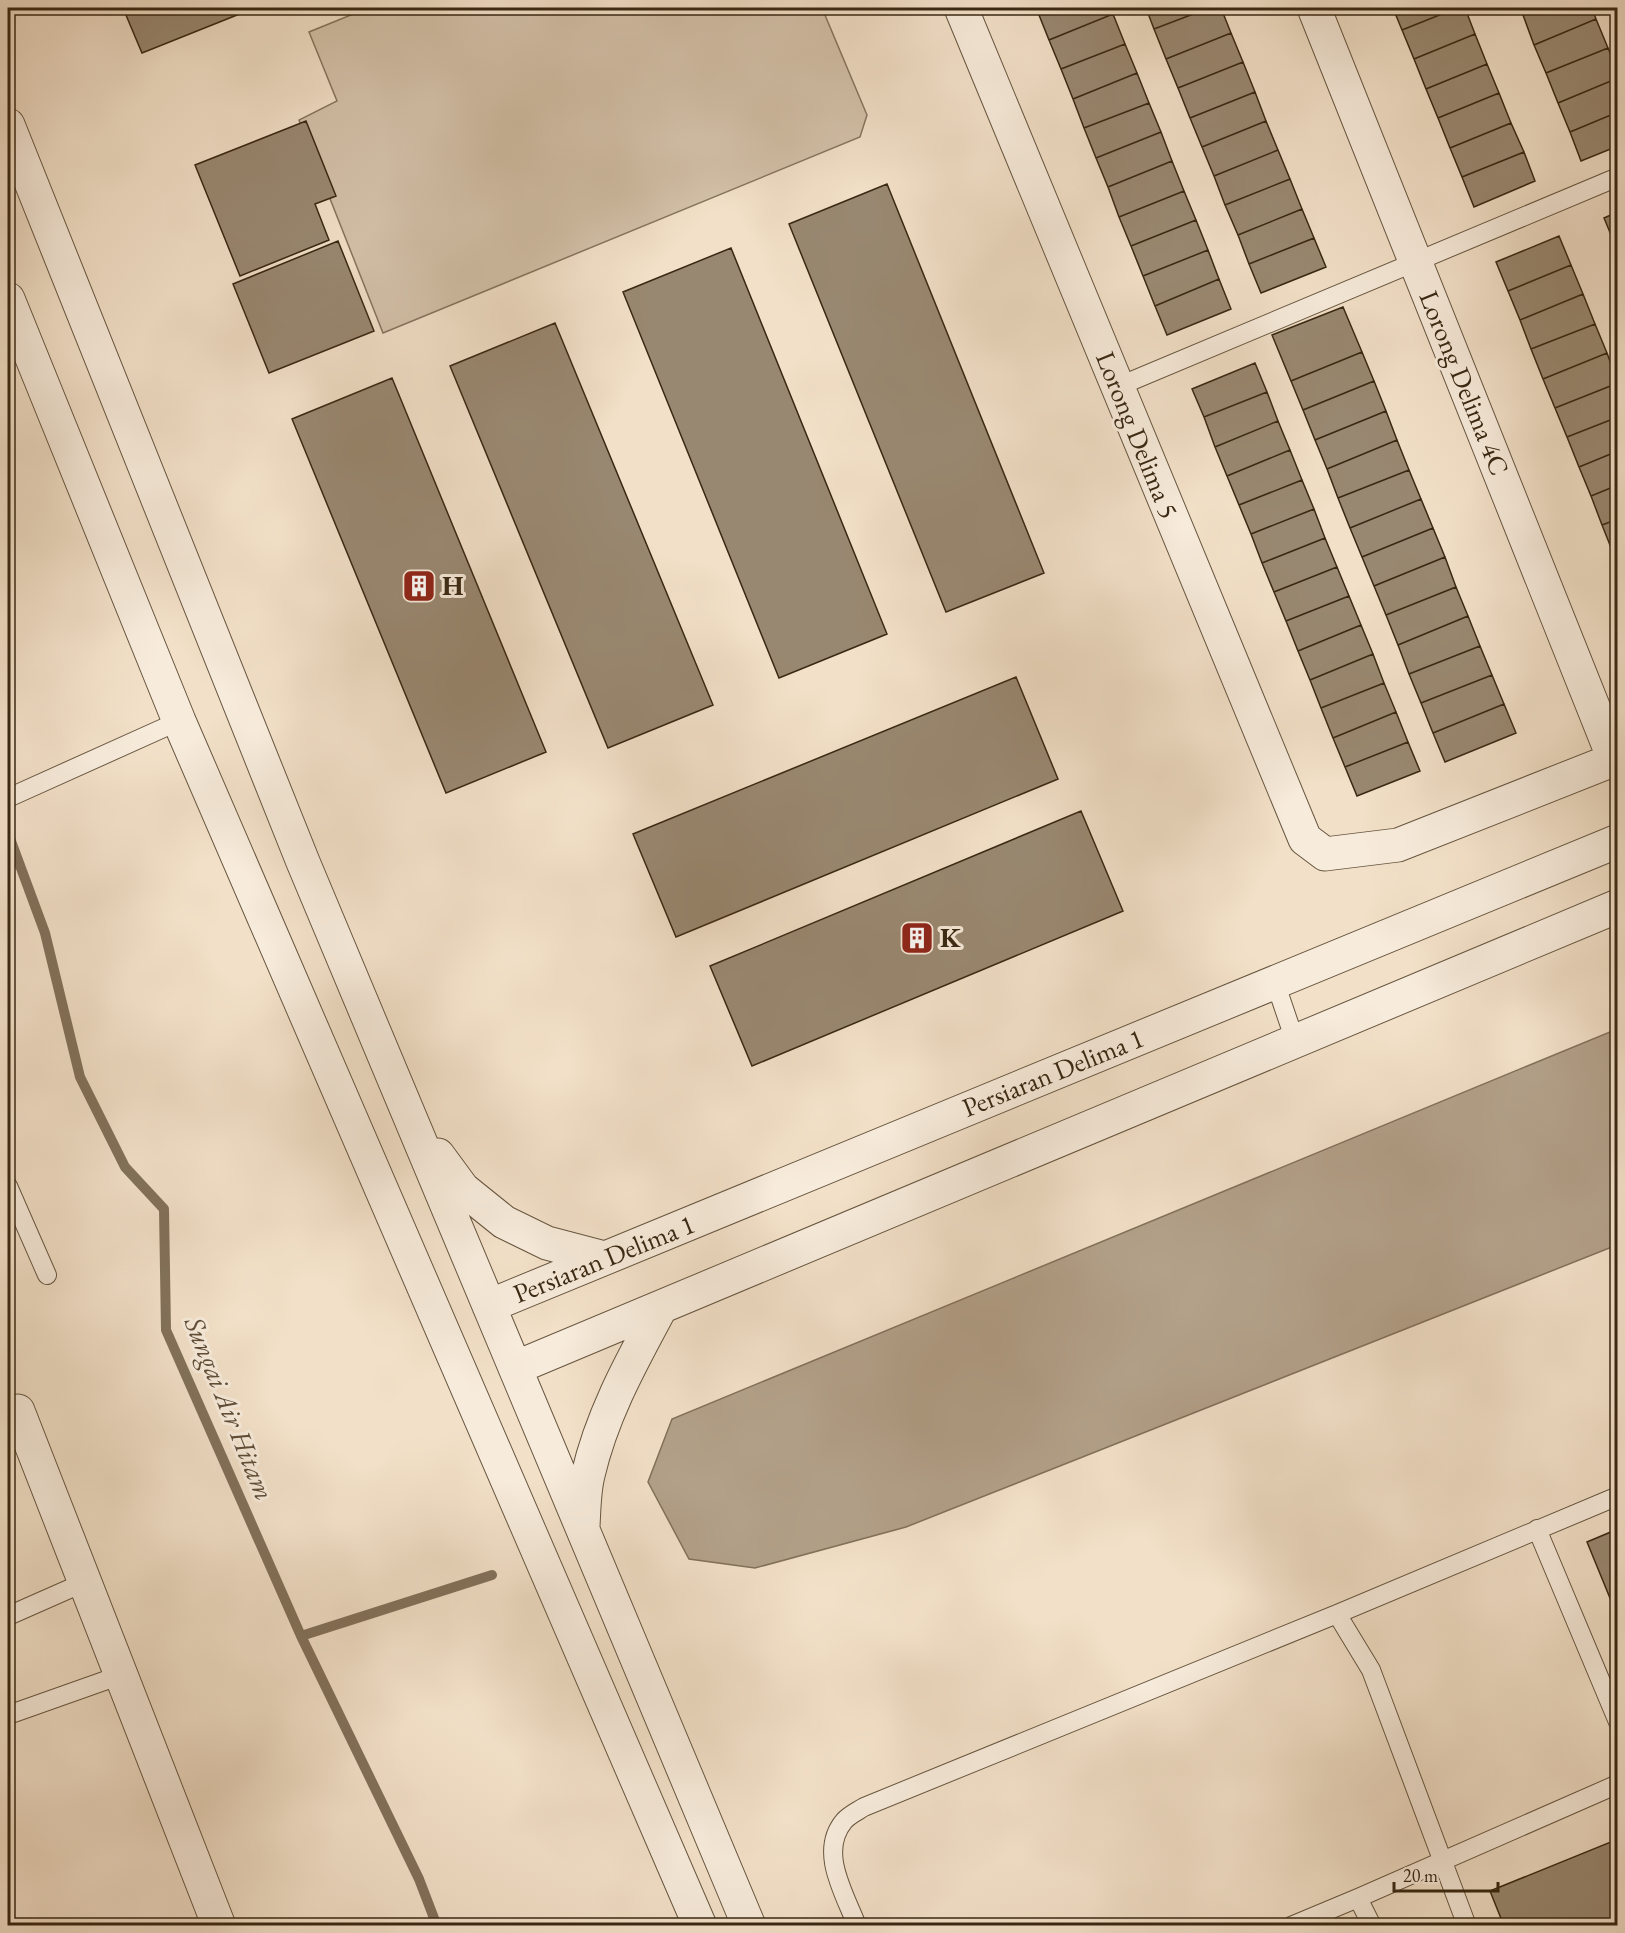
<svg xmlns="http://www.w3.org/2000/svg" width="1625" height="1933" font-family="'EB Garamond',serif">
<rect width="100%" height="100%" fill="#f2e0c8"/>
<filter id="stains"><feTurbulence type="fractalNoise" baseFrequency=".00333" numOctaves="4"/><feColorMatrix values="0 0 0 0 .2 0 0 0 0 .09 0 0 0 0 .02 0 0 0 .5 -.17"/></filter>
<radialGradient id="worn" r=".72"><stop offset=".6" stop-color="#630" stop-opacity="0"/><stop offset="1" stop-color="#630" stop-opacity=".3"/></radialGradient>
<path fill="#d3c1a9" stroke="#86745e" stroke-width="1.5" d="M368,8H822L867,115L860,137L383,333L299,120L337,101L309,32Z"/>
<path fill="#b3a18a" stroke="#82715a" stroke-width="1.5" d="M1617,1029V1245L906,1527L755,1568L689,1559L648,1482L672,1419Z"/>
<g fill="none" stroke-linecap="round" stroke-linejoin="round">
<path stroke="#82715a" stroke-width="10" d="M8,833L45,933L80,1077L125,1167L164,1209L166,1330L301,1636L419,1879L437,1926
M301,1636L492,1575"/>
</g>
<path fill="#998871" stroke="#392813" stroke-width="1.5" d="M123,8H240L242,13L142,53Z
M1044,8H1111L1113,14L1049,40L1037,10Z
M1146,8H1209L1154,29Z
M1209,8H1221L1231,33L1166,59L1154,29Z
M1393,8H1457L1402,30Z
M1457,8H1465L1475,34L1414,59L1402,30Z
M1519,8H1542L1523,15Z
M1542,8H1592L1596,19L1534,45L1523,15Z
M1113,14L1125,44L1061,69L1049,40Z
M1596,19L1608,48L1546,73L1534,45Z
M1231,33L1243,62L1178,88L1166,59Z
M1475,34L1487,64L1426,89L1414,59Z
M1125,44L1137,73L1073,99L1061,69Z
M1608,48L1618,71V78L1558,103L1546,73Z
M1243,62L1255,92L1190,118L1178,88Z
M1487,64L1499,93L1438,118L1426,89Z
M1137,73L1149,103L1084,128L1073,99Z
M1618,78V112L1570,132L1558,103Z
M1255,92L1266,121L1202,147L1190,118Z
M1499,93L1511,123L1450,148L1438,118Z
M1149,103L1161,132L1096,158L1084,128Z
M1618,112V146L1581,161L1570,132Z
M306,121L336,196L315,204L329,240L240,276L195,165Z
M1266,121L1278,150L1214,176L1202,147Z
M1511,123L1524,152L1462,177L1450,148Z
M1161,132L1172,161L1108,187L1096,158Z
M1278,150L1290,179L1225,205L1214,176Z
M1524,152L1535,181L1474,207L1462,177Z
M1172,161L1184,191L1119,217L1108,187Z
M1290,179L1302,209L1238,235L1225,205Z
M887,184L1044,573L946,612L789,224Z
M1184,191L1196,220L1131,246L1119,217Z
M1302,209L1314,238L1249,264L1238,235Z
M1618,212V246L1616,247L1604,218Z
M1196,220L1208,250L1143,276L1131,246Z
M1559,236L1571,265L1508,291L1496,262Z
M1314,238L1326,267L1261,293L1249,264Z
M338,241L374,331L269,373L233,284Z
M731,248L887,634L779,678L623,292Z
M1208,250L1219,279L1155,306L1143,276Z
M1571,265L1583,294L1520,320L1508,291Z
M1219,279L1231,309L1167,335L1155,306Z
M1583,294L1595,324L1531,349L1520,320Z
M1343,307L1362,352L1291,381L1272,335Z
M555,323L713,705L608,748L450,366Z
M1595,324L1607,353L1543,379L1531,349Z
M1362,352L1374,381L1303,410L1291,381Z
M1607,353L1618,383L1555,408L1543,379Z
M1255,363L1267,392L1204,417L1192,389Z
M392,378L546,752L446,793L292,419Z
M1374,381L1386,411L1315,440L1303,410Z
M1618,383V417L1567,437L1555,408Z
M1267,392L1278,421L1215,447L1204,417Z
M1386,411L1397,440L1327,469L1315,440Z
M1618,417V451L1579,467L1567,437Z
M1278,421L1290,450L1227,476L1215,447Z
M1397,440L1409,470L1338,498L1327,469Z
M1290,450L1302,480L1239,505L1227,476Z
M1618,451V485L1591,496L1579,467Z
M1409,470L1421,499L1350,528L1338,498Z
M1302,480L1314,509L1251,534L1239,505Z
M1618,485V519L1602,525L1591,496Z
M1421,499L1433,528L1362,557L1350,528Z
M1314,509L1325,538L1262,563L1251,534Z
M1618,519V554L1614,555L1602,525Z
M1433,528L1445,557L1374,586L1362,557Z
M1325,538L1337,567L1274,592L1262,563Z
M1445,557L1456,587L1386,615L1374,586Z
M1337,567L1349,596L1286,621L1274,592Z
M1456,587L1468,616L1398,645L1386,615Z
M1349,596L1361,625L1298,651L1286,621Z
M1468,616L1480,646L1409,674L1398,645Z
M1361,625L1373,654L1310,680L1298,651Z
M1480,646L1492,675L1421,703L1409,674Z
M1373,654L1384,683L1321,708L1310,680Z
M1492,675L1504,704L1433,733L1421,703Z
M1016,677L1058,779L676,937L633,834Z
M1384,683L1396,712L1333,738L1321,708Z
M1504,704L1516,733L1445,762L1433,733Z
M1396,712L1408,742L1345,767L1333,738Z
M1408,742L1420,771L1357,796L1345,767Z
M1081,811L1123,911L752,1066L710,966Z
M1618,1529V1600L1612,1603L1587,1542Z
M1618,1839V1926H1504L1490,1891Z"/>
<g fill="none" stroke-linecap="round" stroke-linejoin="round">
<g stroke="#675640" stroke-width="20">
<path id="service" d="M1117,387L1618,177
M8,798L179,721
M1275,982L1295,1041
M8,1186L47,1275
M1537,1529L1618,1722
M1337,1614L1371,1670L1467,1926
M8,1616L85,1582
M8,1715L121,1675
M1358,1898L1372,1926
M857,1926C845,1894 818,1852 844,1821C849,1815 858,1811 864,1807L1337,1614L1618,1496
M1291,1926L1358,1898L1618,1784"/>
</g>
<g stroke="#675640" stroke-width="35">
<path id="minor" d="M961,8L1305,839L1325,854L1398,845L1618,758
M1314,8L1614,759
M18,1411L219,1926"/>
</g>
<g stroke="#675640" stroke-width="35">
<path id="tertiary" d="M8,125L303,862L749,1926
M8,299L179,721L700,1926
M438,1155L463,1189L504,1222L547,1243L604,1258
M489,1306L1618,841
M515,1368L1618,906
M583,1526C584,1509 584,1491 588,1475C602,1414 632,1361 661,1307"/>
</g>
<use href="#service" stroke="#f7ebdb" stroke-width="18"/>
<use href="#minor" stroke="#f7ebdb" stroke-width="33"/>
<use href="#tertiary" stroke="#f7ebdb" stroke-width="33"/>
</g>
<defs>
<g id="building-square" transform="scale(1.725)"><rect x="-9" y="-9" width="18" height="18" rx="4" fill="#8f2418" stroke="#f7ebdb"/><path d="M-4-6H4V6H1V3H-1V6H-4ZM-2.5-4.3h1.7v1.8h-1.7ZM.8-4.3h1.7v1.8H.8ZM-2.5-1h1.7V.8h-1.7ZM.8-1h1.7V.8H.8Z" fill="#fff"/></g>
</defs>
<g fill-rule="evenodd">
<use href="#building-square" x="419" y="586"/>
<use href="#building-square" x="917" y="938"/>
</g>
<g text-anchor="middle" stroke-width="6" stroke-linejoin="round" paint-order="stroke">
<g font-size="27" fill="#392813" stroke="#f7ebdb">
<text transform="translate(1464 383) rotate(68)" y="9">Lorong Delima 4C</text>
<text transform="translate(1137 435) rotate(68)" y="9">Lorong Delima 5</text>
<text transform="translate(1053 1073) rotate(-22)" y="9">Persiaran Delima 1</text>
<text transform="translate(604 1259) rotate(-22)" y="9">Persiaran Delima 1</text>
</g>
<g font-size="27" font-weight="bold" fill="#392813" stroke="#f7ebdb" text-anchor="start">
<text x="442" y="595">H</text>
<text x="940" y="947">K</text>
</g>
<g font-size="28" font-style="italic" fill="#5e4c37" stroke="#f7ebdb">
<text transform="translate(230 1408) rotate(68)" y="10">Sungai Air Hitam</text>
</g>
</g>
<rect width="1625" height="1933" fill="none" stroke="#f2e0c8" stroke-width="30"/>
<rect x="9" y="9" width="1607" height="1915" fill="none" stroke="#392813" stroke-width="3"/>
<rect x="15" y="15" width="1595" height="1903" fill="none" stroke="#392813" stroke-width="1.5"/>
<path d="M1394 1882v9h104v-9" fill="none" stroke="#392813" stroke-width="3"/>
<text x="1403" y="1882" font-size="18" fill="#392813" stroke="#f7ebdb" stroke-width="4.5" paint-order="stroke">20 m</text>
<rect width="100%" height="100%" filter="url(#stains)"/>
<rect width="100%" height="100%" fill="url(#worn)"/>
</svg>
